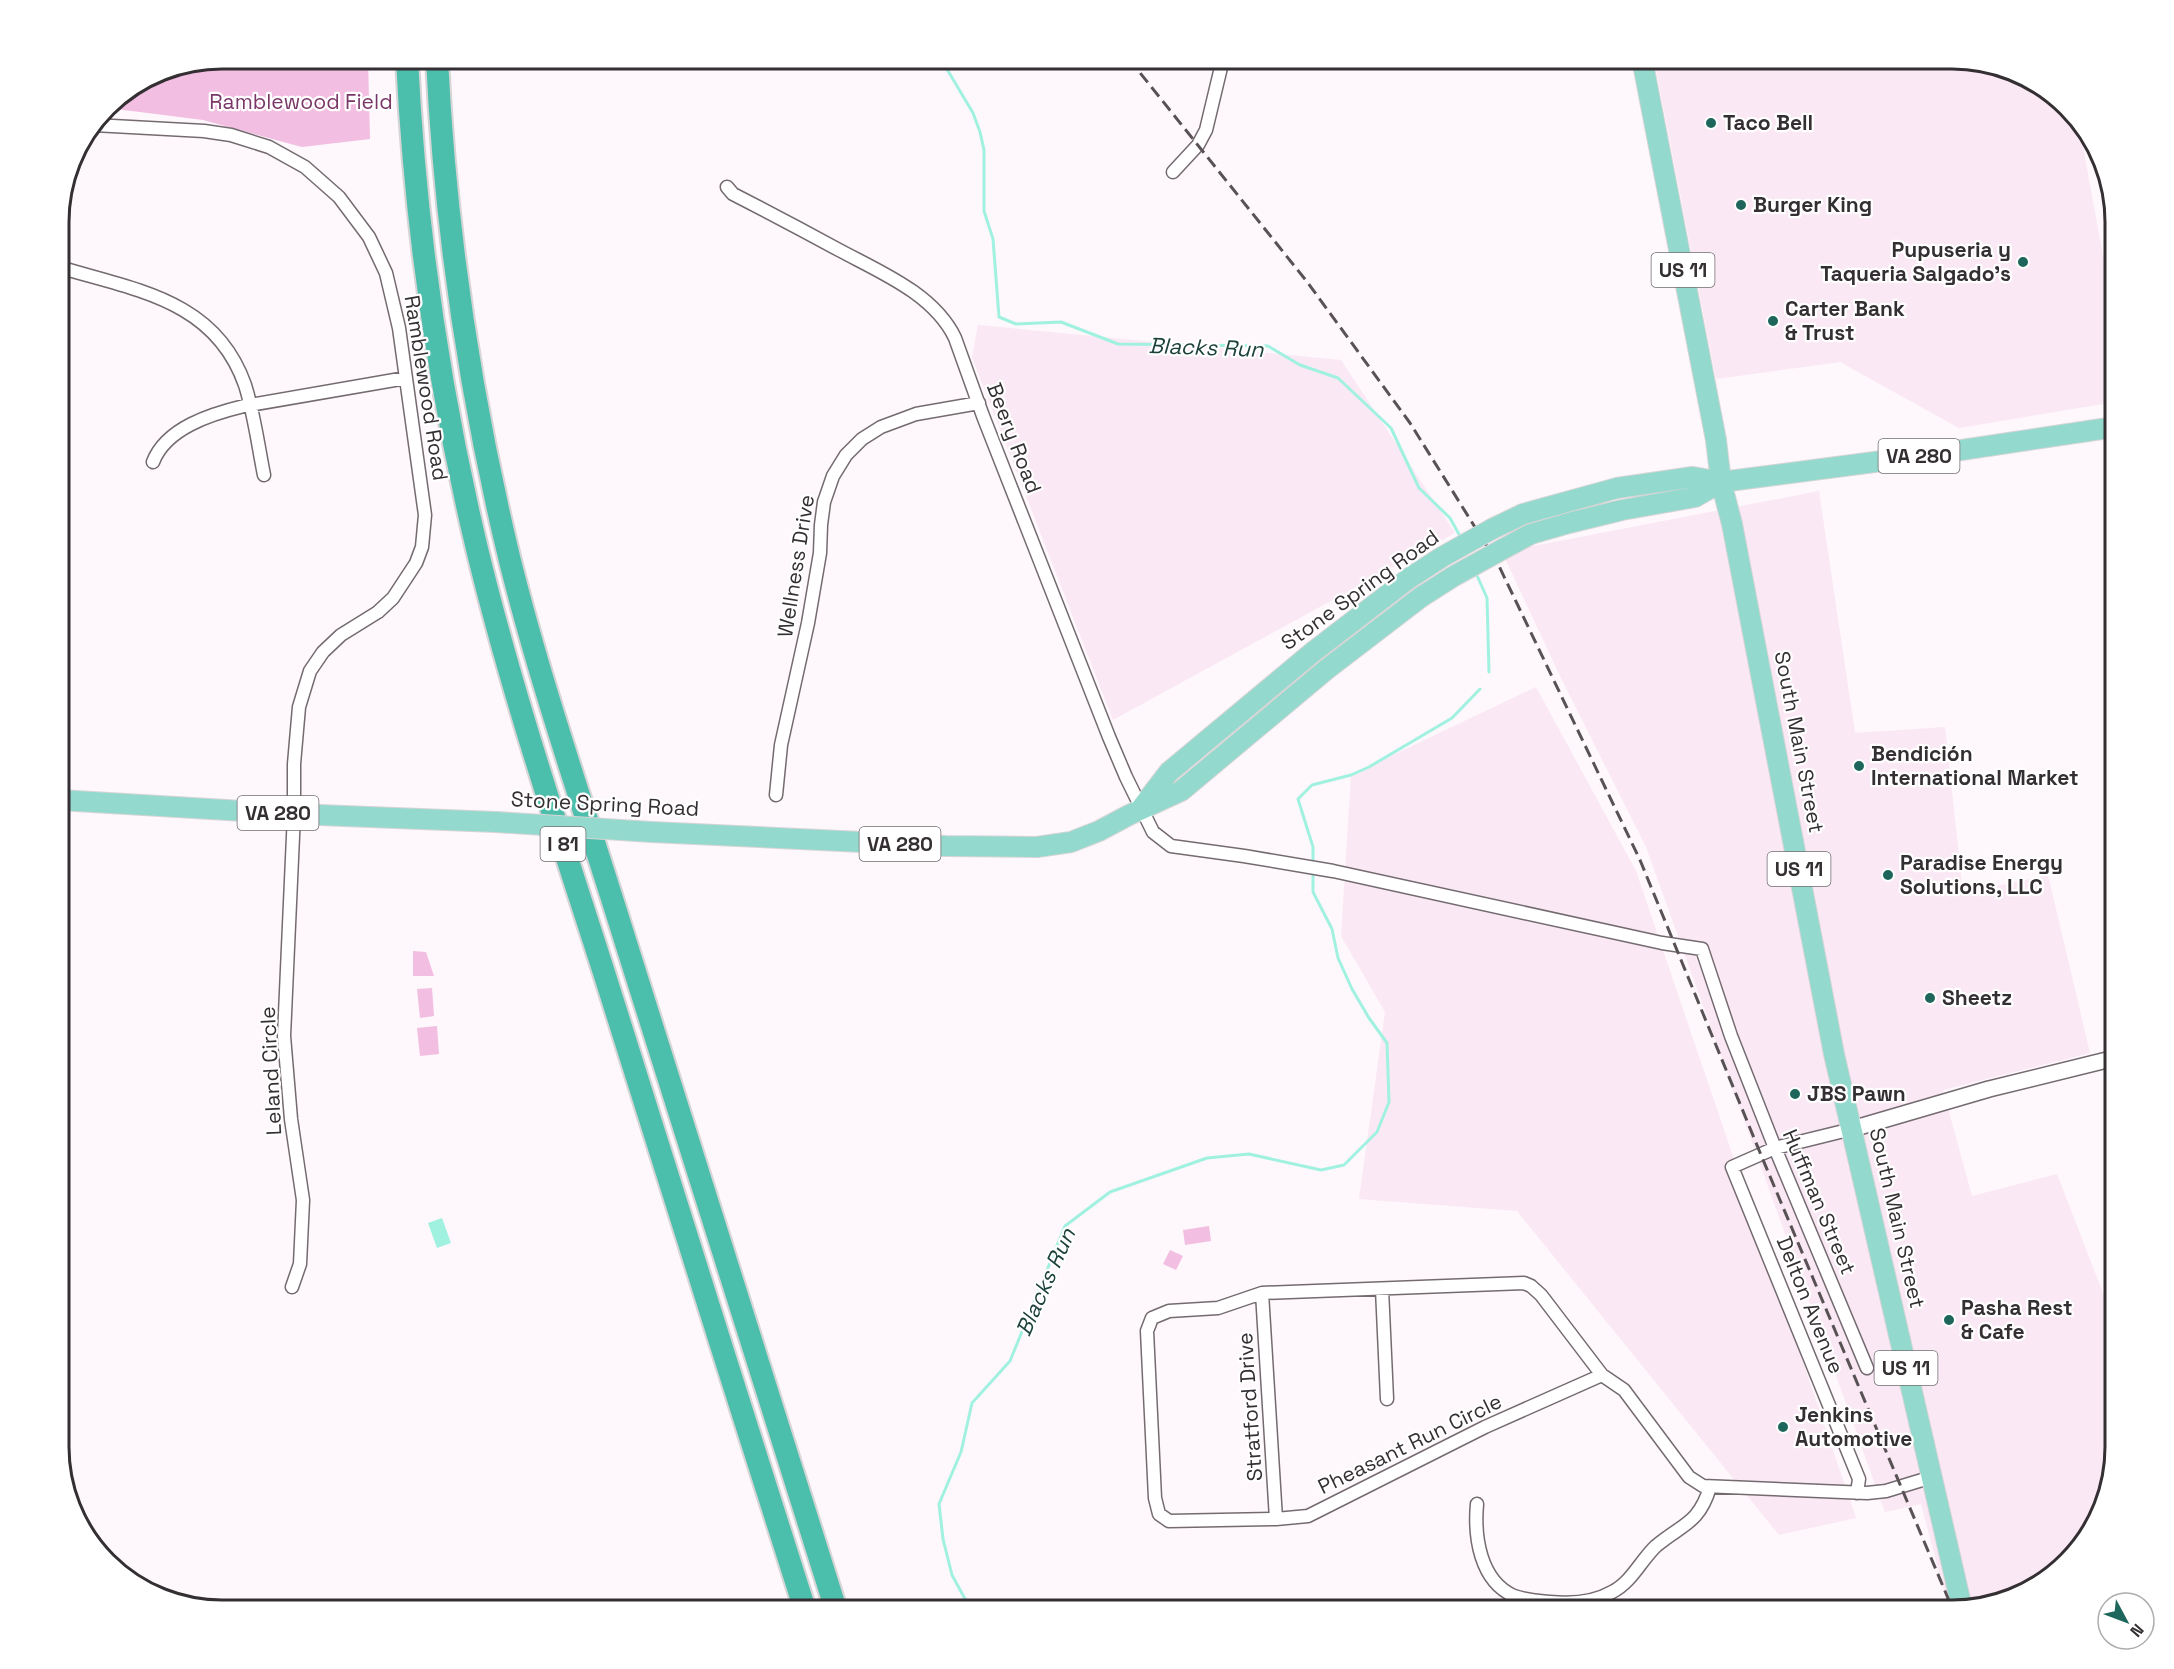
<svg xmlns="http://www.w3.org/2000/svg" width="2174" height="1669" font-family="'Space Grotesk',sans-serif">
<rect width="100%" height="100%" fill="#fef7fb"/>
<path fill="#fae8f4" d="M1654,59H1952L2005,67L2052,93L2079,125L2115,321V402L1959,428L1840,362L1716,379Z
M978,325L1341,360L1455,533L1113,720L972,357Z
M1819,491L1855,733L1945,727L1963,893L2048,875L2090,1053L1943,1090L1972,1196L2057,1174L2115,1324V1447L2107,1500L2081,1547L2024,1594L1952,1610H1949L1921,1504L1885,1512L1646,847L1560,676L1502,552Z
M1536,687L1636,871L1856,1518L1779,1535L1517,1211L1359,1199L1385,1012L1341,936L1351,775Z"/>
<path fill="#f2bee1" d="M222,59H368L370,139L302,147L203,120L108,108L114,99L160,71Z
M413,951L426,952L434,976H413Z
M432,988L434,1016L420,1018L417,989Z
M437,1026L439,1054L420,1056L417,1028Z
M1209,1226L1211,1241L1185,1245L1183,1230Z
M1170,1250L1183,1256L1176,1270L1163,1264Z
M859,1600L1023,1606L1402,1602L1421,1610H863Z"/>
<path fill="#a1f1e1" d="M442,1218L451,1243L437,1248L428,1223Z"/>
<g fill="none" stroke-linecap="round" stroke-linejoin="round">
<path stroke="#a1f1e1" stroke-width="3" d="M941,59L973,113L980,132L984,150V211L993,239L999,317L1016,324L1061,322L1118,344L1268,346L1300,365L1338,378L1391,428L1419,488L1450,518L1461,538
M1475,571L1487,598L1489,672
M1313,865V847L1298,799L1312,785L1351,775L1369,767L1452,718L1480,689
M971,1610L952,1575L943,1539L939,1504L961,1452L972,1403L1010,1361L1065,1226L1110,1192L1207,1158L1249,1154L1321,1170L1344,1165L1377,1132L1389,1102L1387,1043L1369,1018L1352,989L1338,958L1332,929L1313,892V872"/>
<g stroke="#746b71" stroke-width="15">
<path id="minor" d="M94,125L204,131L231,135L269,147L305,167L339,197L369,237L386,273L399,328L425,515L422,547L416,563L393,598L378,612L341,635L323,652L310,671L299,707L294,764V814L284,1036L291,1119L303,1200L300,1264L292,1287
M1173,172L1198,145L1206,130L1223,59
M727,187L733,194C768,212 804,231 839,250C880,272 934,294 955,338L983,416L1109,737L1126,777L1153,832L1171,846L1244,856L1333,871L1662,943L1702,949L1731,1036L1775,1148L1867,1368
M59,267C134,290 215,299 245,385C254,413 258,445 264,475
M153,462C166,428 211,414 244,406L406,378
M776,795L781,745L808,623L820,553L821,525L824,502L833,476L846,455L862,439L881,427L916,414L979,403
M1852,1129L1775,1148L1732,1167L1859,1479L1857,1493
M1524,1283L1531,1286L1541,1295L1602,1375L1485,1427L1308,1516L1276,1519L1169,1521L1159,1514L1155,1498L1147,1331L1152,1318L1169,1311L1218,1308L1262,1293Z
M1382,1289L1387,1399
M1262,1293L1276,1519
M1602,1375L1624,1390L1689,1477L1703,1486L1867,1493L1886,1491L1932,1477
M1477,1504C1474,1537 1480,1581 1514,1596C1525,1600 1538,1601 1550,1602C1571,1604 1593,1603 1612,1592C1631,1583 1641,1560 1656,1546C1682,1524 1699,1524 1710,1487"/>
</g>
<g stroke="#746b71" stroke-width="18">
<path id="tertiary" d="M1852,1129L1989,1089L2115,1058"/>
</g>
<g stroke="#d6d5d6" stroke-width="22">
<path id="primary" d="M1642,59L1716,440L1721,482L1732,524L1834,1054L1962,1608
M1492,529L1523,514L1617,488L1693,477L1721,482L1928,455L2115,427
M1503,549L1531,534L1569,523L1622,510L1695,497L1721,482
M59,800L294,814L496,822
M1142,807L1169,772L1313,652L1408,579
M652,832L946,846L1037,847L1071,842L1099,831L1129,815L1181,791L1327,669L1421,597"/>
</g>
<g stroke="#d6d5d6" stroke-width="26">
<path id="motorway" d="M407,59C415,225 439,391 478,553C513,697 561,838 606,979C672,1189 738,1400 805,1610
M437,59C445,228 470,396 510,561C542,689 586,814 625,940C694,1164 765,1387 836,1610"/>
</g>
<use href="#minor" stroke="#fff" stroke-width="12"/>
<use href="#tertiary" stroke="#fff" stroke-width="15"/>
<use href="#primary" stroke="#94d9cd" stroke-width="20"/>
<use href="#motorway" stroke="#4cbfac" stroke-width="22"/>
<path stroke="#585255" stroke-width="3" stroke-dasharray="12 6" stroke-linecap="butt" d="M1129,59L1308,283L1410,423L1498,564L1640,860L1761,1155L1953,1610"/>
<g stroke="#d6d5d6" stroke-width="22" stroke-linecap="butt">
<path id="primary-bridge" d="M1408,579L1442,557L1492,529
M1421,597L1454,576L1503,549
M496,822L652,832"/>
</g>
<use href="#primary-bridge" stroke="#94d9cd" stroke-width="20"/>
</g>
<g fill="#1e665b" stroke="#fff" stroke-width="2">
<circle cx="1711" cy="123" r="6"/>
<circle cx="1741" cy="205" r="6"/>
<circle cx="2023" cy="262" r="6"/>
<circle cx="1773" cy="321" r="6"/>
<circle cx="1859" cy="766" r="6"/>
<circle cx="1888" cy="875" r="6"/>
<circle cx="1930" cy="998" r="6"/>
<circle cx="1795" cy="1094" r="6"/>
<circle cx="1949" cy="1320" r="6"/>
<circle cx="1783" cy="1427" r="6"/>
</g>
<g text-anchor="middle" stroke-width="4.5" stroke-linejoin="round" paint-order="stroke">
<g fill="#fff" stroke="#716d70" stroke-width="1.5">
<rect x="1651.5" y="253" width="63" height="34" rx="4.5"/>
<rect x="1878.5" y="439" width="81" height="34" rx="4.5"/>
<rect x="237.5" y="796" width="81" height="34" rx="4.5"/>
<rect x="540.5" y="827" width="45" height="34" rx="4.5"/>
<rect x="859.5" y="827" width="81" height="34" rx="4.5"/>
<rect x="1767.5" y="852" width="63" height="34" rx="4.5"/>
<rect x="1874.5" y="1351" width="63" height="34" rx="4.5"/>
</g>
<g font-size="20" font-weight="bold" fill="#342f32">
<text x="1683" y="277">US 11</text>
<text x="1919" y="463">VA 280</text>
<text x="278" y="820">VA 280</text>
<text x="563" y="851">I 81</text>
<text x="900" y="851">VA 280</text>
<text x="1799" y="876">US 11</text>
<text x="1906" y="1375">US 11</text>
</g>
<g font-size="21" fill="#793767" stroke="#fff">
<text x="301" y="109">Ramblewood Field</text>
</g>
<g font-size="21" font-weight="bold" fill="#342f32" stroke="#fff" text-anchor="start">
<text x="1723" y="130">Taco Bell</text>
<text x="1753" y="212">Burger King</text>
<text x="2011" y="257" text-anchor="end">Pupuseria y<tspan x="2011" dy="24">Taqueria Salgado's</tspan></text>
<text x="1785" y="316">Carter Bank<tspan x="1785" dy="24">&amp; Trust</tspan></text>
<text x="1871" y="761">Bendición<tspan x="1871" dy="24">International Market</tspan></text>
<text x="1900" y="870">Paradise Energy<tspan x="1900" dy="24">Solutions, LLC</tspan></text>
<text x="1942" y="1005">Sheetz</text>
<text x="1807" y="1101">JBS Pawn</text>
<text x="1961" y="1315">Pasha Rest<tspan x="1961" dy="24">&amp; Cafe</tspan></text>
<text x="1795" y="1422">Jenkins<tspan x="1795" dy="24">Automotive</tspan></text>
</g>
<g font-size="21" fill="#342f32" stroke="#fff">
<text transform="translate(426 388) rotate(81)" y="7">Ramblewood Road</text>
<text transform="translate(1014 438) rotate(69)" y="7">Beery Road</text>
<text transform="translate(796 566) rotate(-81)" y="7">Wellness Drive</text>
<text transform="translate(1360 590) rotate(-36)" y="7">Stone Spring Road</text>
<text transform="translate(1799 742) rotate(79)" y="7">South Main Street</text>
<text transform="translate(605 804) rotate(3)" y="7">Stone Spring Road</text>
<text transform="translate(271 1071) rotate(-93)" y="7">Leland Circle</text>
<text transform="translate(1819 1202) rotate(67)" y="7">Huffman Street</text>
<text transform="translate(1897 1218) rotate(77)" y="7">South Main Street</text>
<text transform="translate(1810 1305) rotate(68)" y="7">Delton Avenue</text>
<text transform="translate(1250 1407) rotate(-94)" y="7">Stratford Drive</text>
<text transform="translate(1410 1444) rotate(-26)" y="7">Pheasant Run Circle</text>
</g>
<g font-size="22" font-style="italic" fill="#1d423c" stroke="#fff">
<text transform="translate(1206 347) rotate(2)" y="8">Blacks Run</text>
<text transform="translate(1045 1282) rotate(-66)" y="8">Blacks Run</text>
</g>
</g>
<path d="M0 0H2174V1669H0ZM222 69H1952A153 153 0 0 1 2105 222V1447A153 153 0 0 1 1952 1600H222A153 153 0 0 1 69 1447V222A153 153 0 0 1 222 69Z" fill="#fff" fill-rule="evenodd"/>
<path fill="none" stroke="#342f32" stroke-width="3" d="M222 69H1952A153 153 0 0 1 2105 222V1447A153 153 0 0 1 1952 1600H222A153 153 0 0 1 69 1447V222A153 153 0 0 1 222 69Z"/>
<g transform="translate(2126 1621) rotate(131)"><circle r="28" fill="#ffffff" stroke="#aeacad" stroke-width="1.5"/>
<path d="M0-4.5L10 22L0 15L-10 22Z" fill="#1e665b"/>
<text y="-9" font-size="16" font-weight="bold" text-anchor="middle" fill="#342f32">N</text>
</g>
</svg>
